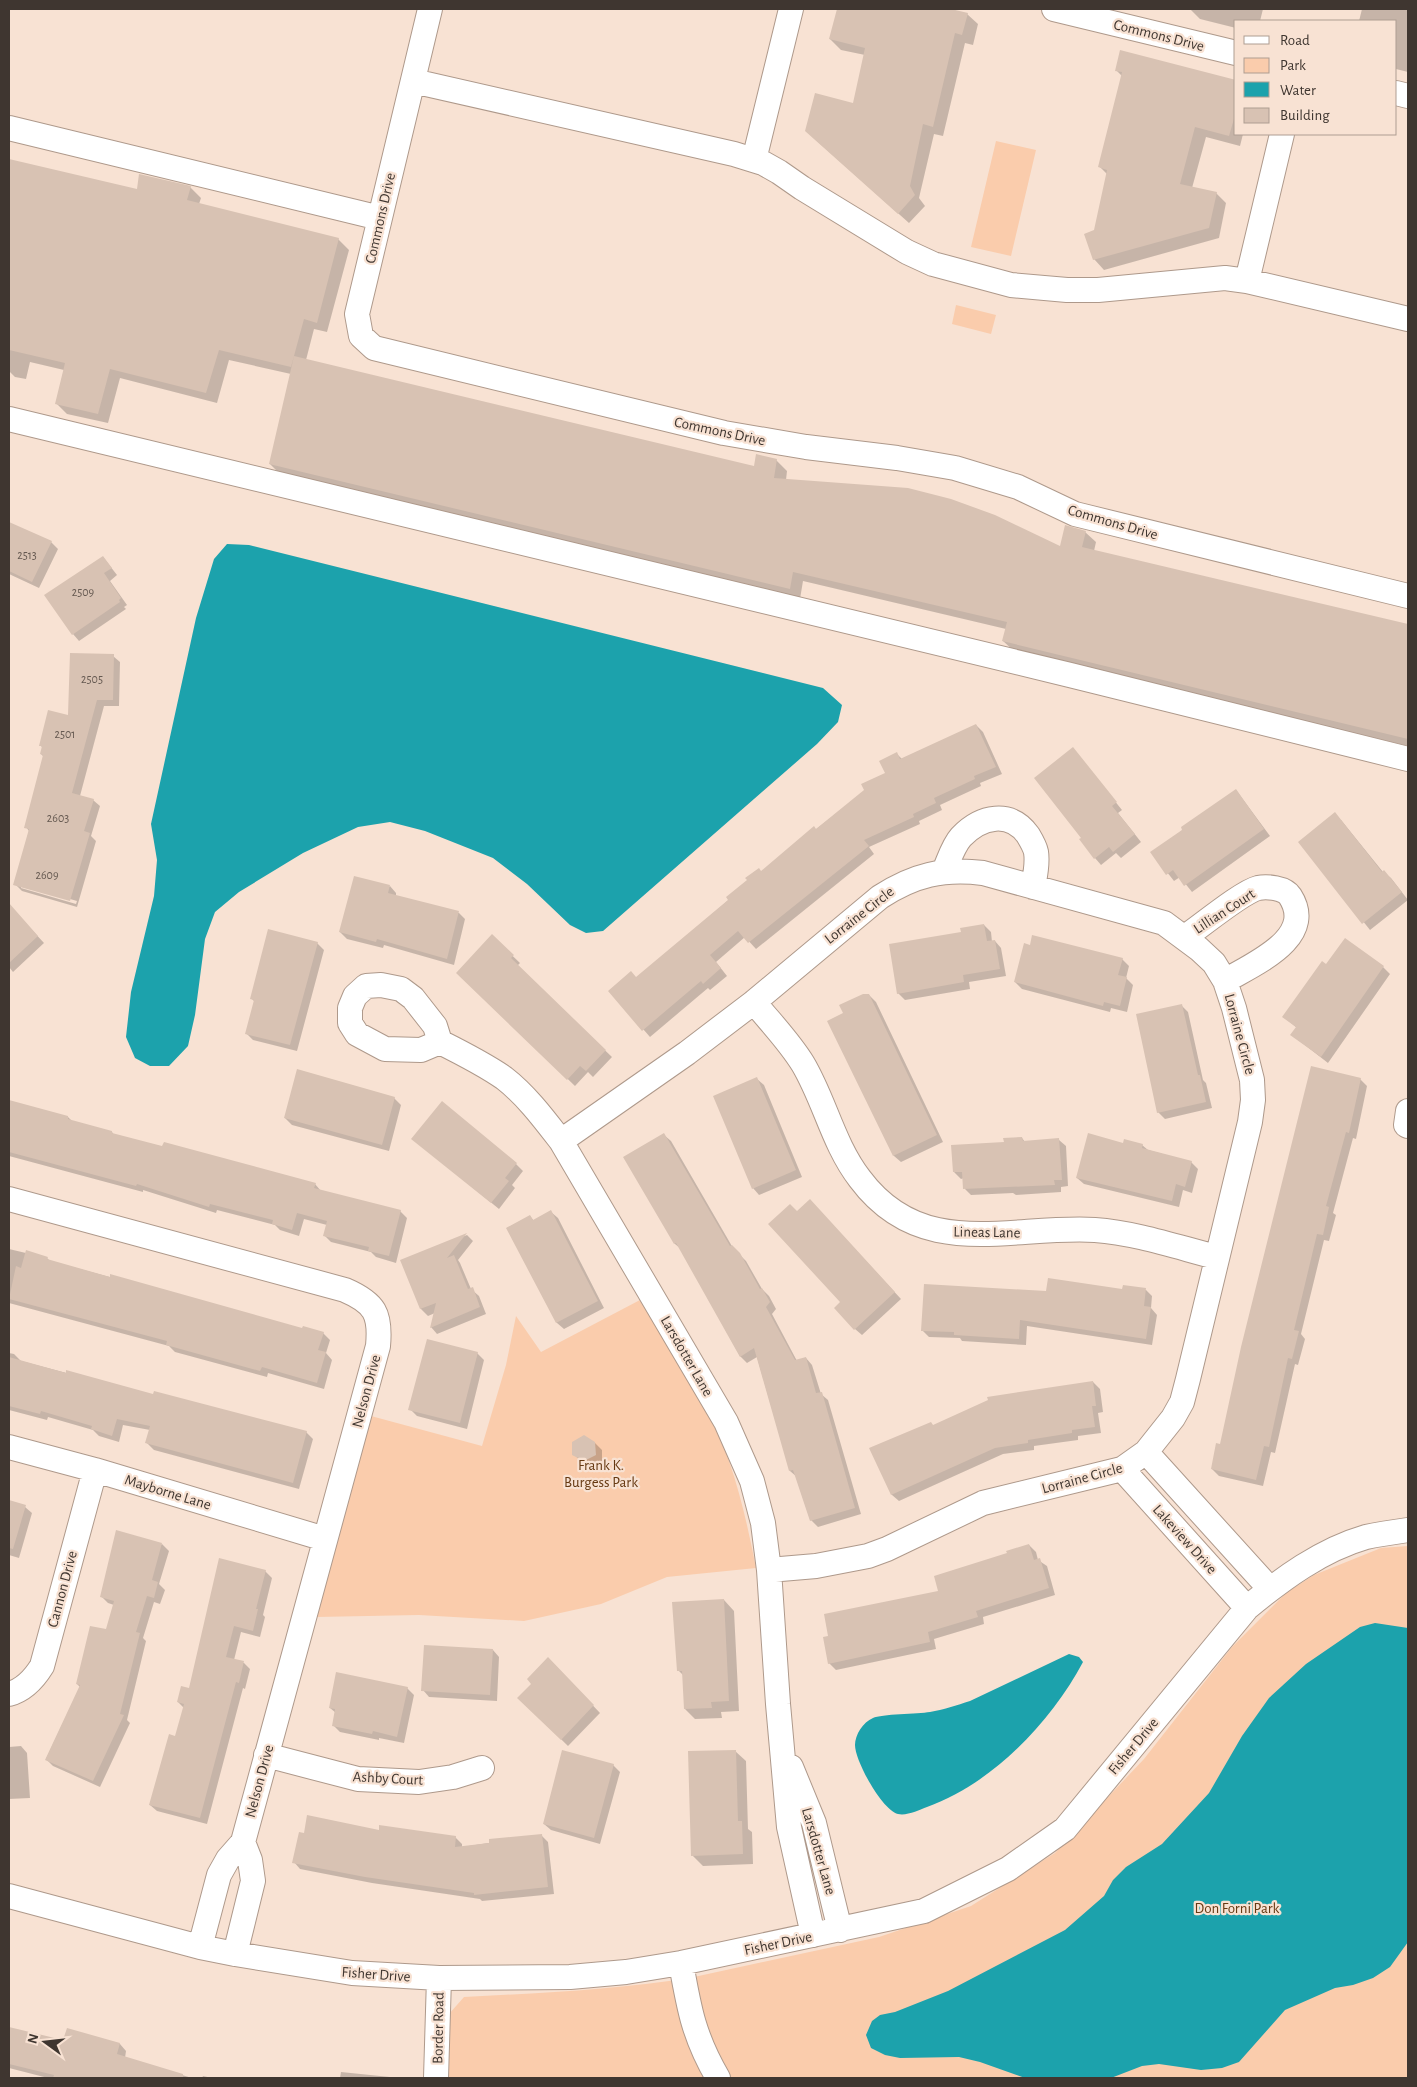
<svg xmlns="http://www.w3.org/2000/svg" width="1417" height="2087" font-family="'Alegreya Sans',sans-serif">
<rect width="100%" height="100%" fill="#f8e2d3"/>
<path fill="#faccac" d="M996,141L1036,150L1011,256L971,247Z
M956,305L996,315L991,334L952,324Z
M640,1300C670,1352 708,1404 729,1461C741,1496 749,1532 756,1568L667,1577L601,1604L524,1621L419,1615L316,1617L371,1416L482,1446L506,1365L516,1316L541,1352Z
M1408,1546V2078H446L449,2014L464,1997C540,1993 618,1990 694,1977L879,1937L971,1906L1055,1853L1144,1759L1232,1647L1286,1593L1314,1575L1381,1548Z"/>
<path fill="#1ca2ac" d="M227,544L249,545L823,688L842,705L838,722L817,744L603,931L586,933L570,925L527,884L493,858L425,831L390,822L358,827L303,853L239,892L215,912L205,939L195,1015L188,1046L169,1066H150L135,1058L126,1037L131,992L154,896L157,860L151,824L196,618L214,559Z
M1375,1623L1408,1628V1942L1390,1967L1373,1978L1353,1985L1335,1988L1285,2010L1239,2062L1222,2068L1201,2070L1159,2064L1142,2066L1111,2078H1025L980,2062L959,2057L900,2058L885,2055L871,2048L866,2035L872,2021L880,2015L895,2012L948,1991L1065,1930L1104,1896L1113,1880L1126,1867L1162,1844L1209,1793L1242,1736L1269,1698L1306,1664L1360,1627Z
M1069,1654L1079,1657L1083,1662C1051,1722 992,1784 927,1807C919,1810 907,1816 898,1814C882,1810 855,1761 855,1745C855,1735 863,1722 873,1718C881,1714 918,1714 930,1712C943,1710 957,1705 970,1701Z"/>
<path fill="#0003" fill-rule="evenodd" d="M838,9H945L967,14L978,24L973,45L965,43L943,136L934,134L919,198L925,206L909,223L817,141L854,104L865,55L841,50L830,39Z
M1190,9H1263L1260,21H1236V28L1200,19Z
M1362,9H1408V72L1396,69V21H1359Z
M1116,70L1236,82V134H1243L1240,146L1206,137L1192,188L1216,193L1226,203L1219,238L1104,270L1094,259L1095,231L1107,174L1100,167L1122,76Z
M9,160L138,191L190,187L201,198L199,204L338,239L349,250L327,332L314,329L306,360L755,468L776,460L787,471L786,480L1060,548L1085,532L1096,542L1094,551L1408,625V746L1014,651L1003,641L1006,629L803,581L800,599L280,474L270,464L291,374L229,360L217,403L120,378L108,423L67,414L56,403L64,370L30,362L26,379L15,377L9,371Z
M11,524L51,542L58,549L39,588L9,574V528Z
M103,557L117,575L110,581L127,605L124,607L126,609L79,641L73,634Z
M113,656L120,662L119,706H104L80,796L93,800L100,806L91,836L96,841L77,907L22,891L15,884L29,831L26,827L44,757L41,754L43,748L40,745L69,717ZM21,885L77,901L76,904L21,888Z
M976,725L983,732L1002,774L980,783L981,786L940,805L942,810L919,821L920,824L869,847L874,854L756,949L745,937L716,962L727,976L710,990L708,988L650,1037L610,991L637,979L761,872L887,774L897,754L902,759Z
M1073,749L1122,810L1118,813L1141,842L1121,858L1116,853L1101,865L1095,858L1082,838Z
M1236,790L1270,836L1192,892L1180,877L1174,881L1152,853Z
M1341,820L1383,872L1391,878L1408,900L1370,930L1300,842Z
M390,886L396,893V896L459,913L465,919L454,965L384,945L383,948L347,939L340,932Z
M9,905L44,943L13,972L9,967Z
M984,925L991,932L992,942L995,941L1001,948L1006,976L969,982L970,989L905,1000L898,993L963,933Z
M492,936L520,963L517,966L612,1057L593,1077L588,1072L575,1086L458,973Z
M317,943L324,950L297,1051L253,1040L246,1033L255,1002L252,999Z
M1122,959L1129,966L1126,978L1133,985L1127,1012L1111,1008L1110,1012L1022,989L1015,982Z
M1327,966L1383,967L1390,974L1328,1063L1292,1035L1297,1028L1284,1017Z
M869,995L876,1002L943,1142L901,1162L894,1156L829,1022L844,1014Z
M1181,1005L1188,1012L1203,1080L1206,1083L1212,1108L1165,1119L1158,1112Z
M757,1079L764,1085L802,1177L759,1195L753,1188Z
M1360,1079L1367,1086L1356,1139L1353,1138L1333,1213L1336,1215L1329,1241L1324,1240L1301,1334L1305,1339L1298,1365L1295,1364L1275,1453L1271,1452L1263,1486L1219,1476L1212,1469Z
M394,1098L401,1105L389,1151L292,1125L285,1118Z
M9,1102L68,1117L73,1122L112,1132L114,1135L315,1184L321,1191L400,1211L407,1218L396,1263L376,1257L371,1252L331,1242L324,1235L327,1225L304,1219L299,1236L280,1230L275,1225L217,1210L216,1213L143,1190V1192L9,1156Z
M664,1135L671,1141L733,1248L746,1261L762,1289L769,1296L776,1309L772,1314L797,1361L806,1358L812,1365L821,1394L828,1400L861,1514L818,1527L811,1520L797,1477L790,1471L757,1357L747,1363L740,1356L681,1249L675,1244L625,1158Z
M1022,1138L1025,1142L1059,1140L1066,1146L1068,1186L1061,1187V1192L1016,1195L1013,1193L971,1195L965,1189L964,1178L961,1179L954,1172L1005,1143Z
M413,1139L516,1164L523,1171L512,1185L515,1188L499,1209Z
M1124,1144L1142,1145L1148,1150L1191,1162L1198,1169L1192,1193L1183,1190L1179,1207L1084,1184L1077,1178Z
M816,1207L901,1299L862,1335L855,1329L797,1212Z
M551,1212L558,1218L604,1308L564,1329L557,1323L507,1228L530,1216L534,1221Z
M467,1235L473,1241L458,1260L460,1263L471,1289L479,1296L486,1314L437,1334L431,1327L435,1313L428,1316L421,1309L402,1261Z
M9,1249L47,1258L50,1261L303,1329L323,1333L330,1340L326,1353L332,1360L324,1389L268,1373L267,1377L175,1352L169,1346L9,1303Z
M1146,1290L1152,1296L1151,1308L1157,1315L1152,1345L1027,1326L1026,1345L962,1341L960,1338L929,1337L922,1330L1047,1292Z
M9,1353L14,1354L21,1361L154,1396L306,1432L313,1439L299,1489L154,1450L147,1443L150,1430L123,1425L119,1442L99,1436L93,1430L48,1417L47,1420L9,1410Z
M477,1353L484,1360L467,1429L417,1416L410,1409Z
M1093,1382L1100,1389L1103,1412L1098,1413L1101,1433L1078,1436V1440L1034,1446V1450L1003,1454L899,1501L892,1495L871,1449L934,1426Z
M595,1443L602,1450V1462L592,1467L581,1462L574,1454Z
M9,1502L25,1507L32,1513L19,1558L9,1555Z
M162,1544L169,1551L159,1584L165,1590L160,1604L154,1602L143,1638L146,1641L127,1720L130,1723L100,1787L53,1766L46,1759L80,1687L77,1684L107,1631L114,1605L108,1603L101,1596Z
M1029,1545L1036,1552L1038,1560L1047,1566L1055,1595L983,1617L984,1624L934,1639L936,1649L836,1670L829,1663L940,1592Z
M265,1571L272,1578L263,1615L265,1617L260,1637L241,1632L234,1660L244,1663L250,1669L245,1689L243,1688L207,1824L157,1811L150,1805L176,1738L184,1708L178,1702L189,1690Z
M724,1600L734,1611L739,1711L721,1712L722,1718L695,1719L685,1709L683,1675L678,1670Z
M493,1650L499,1657L497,1701L429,1697L423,1690Z
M548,1658L600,1713L568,1746L519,1698L533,1684Z
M407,1688L414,1695L404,1743L379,1738V1740L340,1732L333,1725L336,1713L330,1708Z
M21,1746L27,1753L30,1798L9,1799V1747Z
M735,1751L746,1761L748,1829L752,1832L753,1864L703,1866L692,1855Z
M613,1765L620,1772L600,1844L551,1830L544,1824Z
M380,1831L455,1837L462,1844V1847L541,1835L548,1842L554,1894L482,1901L480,1899L372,1883L300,1869L294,1862Z
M9,2028L64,2042L120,2044L126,2051L125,2058L192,2078H48L9,2068Z
M341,2072L390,2077L391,2078H340Z
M203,2076L212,2078H202Z"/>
<path fill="#d8c2b3" d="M837,9H951L968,13L962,35L955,33L933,127L923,124L910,186L915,195L898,214L805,131L815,93L853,103L865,48L829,39Z
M1120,50L1236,80V112L1229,136L1195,127L1180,184L1217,192L1209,228L1093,260L1084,234L1094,230L1107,170L1098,167L1122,72L1115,71Z
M9,159L137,189L139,174L191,186L187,200L339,238L317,323L304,319L291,367L219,350L206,393L110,369L98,414L55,404L65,363L9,350Z
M294,356L754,466L756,454L777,459L774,478L908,488L951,499L995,515L1060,546L1065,525L1086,531L1082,547L1408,624V739L1002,641L1007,622L793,572L790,589L269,464Z
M9,522L52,541L32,582L9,571Z
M103,556L112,568L104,573L121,598L119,600L120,602L72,635L44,595Z
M70,653L114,654L113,700H97L72,793L94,799L84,831L90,833L70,901L13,885L29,829L24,828L43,755L40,754L42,746H39L48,710L68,715Z
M976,724L996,767L974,776L975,779L934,798L936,803L913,814L914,817L864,840L869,846L748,943L738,931L710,955L721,968L703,984L701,981L642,1031L608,991L631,971L636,977L728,900L726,897L747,880L745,878L759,868L761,871L814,826L816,829L864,790L861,784L885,773L879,761L897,752L900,759Z
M1073,747L1117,802L1112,806L1135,834L1113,852L1109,847L1094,859L1079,839L1081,838L1034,778Z
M1236,789L1264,829L1184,886L1173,870L1166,875L1150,852L1182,830L1181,827Z
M1335,812L1382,872L1384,870L1402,892L1362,924L1298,842Z
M354,876L390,885L388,893L459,911L447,959L377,939L376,942L339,932Z
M9,903L38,936L9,963Z
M984,924L987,941L995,940L1000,969L963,975L964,982L897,994L889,944L961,932L960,928Z
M268,929L318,942L290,1045L245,1034L254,1000L250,999Z
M492,934L514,955L511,958L606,1050L586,1071L580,1066L567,1080L456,973Z
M1032,935L1123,958L1118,975L1127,977L1120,1006L1104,1002L1103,1006L1014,982L1024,943L1030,945Z
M1345,938L1384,966L1321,1057L1290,1035L1296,1027L1282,1017L1322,961L1326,964Z
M863,994H869L937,1135L893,1156L827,1021L843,1013L839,1005Z
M1182,1004L1198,1075H1200L1206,1102L1157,1113L1136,1014Z
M1311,1066L1361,1078L1349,1133L1346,1132L1326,1206L1329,1207L1323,1235L1317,1234L1294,1330L1299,1331L1292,1359L1288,1358L1269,1447L1264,1446L1256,1480L1211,1469L1216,1443L1220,1444L1241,1347Z
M297,1069L395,1097L382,1145L284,1118Z
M757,1077L796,1170L752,1189L713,1096Z
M9,1100L68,1116V1119L112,1131V1133L162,1146L164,1142L316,1183L314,1188L401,1210L389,1256L368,1251L369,1247L323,1236L327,1221L297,1213L292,1230L272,1224L273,1220L210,1204L209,1207L137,1184L136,1186L9,1152Z
M442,1101L517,1163L505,1178L509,1181L491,1203L411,1139Z
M664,1133L730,1246L732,1245L740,1253L760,1289L762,1288L770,1302L766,1307L795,1360L806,1357L816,1393L822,1392L855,1508L810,1521L793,1470L789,1471L754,1348L740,1357L676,1243L674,1244L623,1157Z
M1088,1133L1123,1143L1124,1139L1143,1144L1142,1148L1192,1161L1185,1187L1176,1184L1172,1201L1076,1178Z
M1022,1137L1023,1141L1059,1138L1062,1180H1054L1055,1185L963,1189L962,1172H953L951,1145L1004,1142L1003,1138Z
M810,1199L895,1292L854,1330L834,1308L840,1302L768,1224L790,1204L797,1211Z
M551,1210L598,1301L556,1323L506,1228L530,1215L533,1220Z
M467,1233L447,1258L454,1255L468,1289L473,1287L480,1307L430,1328L436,1303L420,1309L400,1260Z
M26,1250L48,1257L47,1259L110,1277V1274L302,1328L303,1326L324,1332L318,1350L326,1352L317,1383L262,1367L260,1371L166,1345L167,1341L9,1299L16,1266L21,1268Z
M1048,1278L1122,1289L1123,1285L1146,1288L1144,1306L1151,1307L1146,1339L1020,1320L1019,1339L954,1335V1332L921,1331L924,1284L1046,1291Z
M427,1339L478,1352L460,1423L408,1410Z
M9,1357L66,1373V1370L153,1394L154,1391L307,1431L293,1483L145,1443L150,1426L117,1419L112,1436L91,1429L92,1426L41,1411L40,1414L9,1406Z
M1093,1381L1096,1406H1092L1095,1427L1072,1430V1433L1028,1440V1443L995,1448L891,1495L869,1448L931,1422L933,1425L988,1400L987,1397Z
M584,1435L595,1442L596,1455L584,1461L572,1455V1442Z
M9,1500L26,1505L13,1549L9,1548Z
M116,1530L162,1543L152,1580L158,1582L154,1598L147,1596L136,1632L140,1633L120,1714L124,1715L93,1781L45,1760L80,1685L76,1684L90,1626L106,1629L114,1601L100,1597Z
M1029,1544L1034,1560L1040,1558L1049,1588L976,1611L978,1617L928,1632L930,1642L828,1664L823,1637L828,1636L824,1614L938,1591L934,1576L1007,1553L1006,1551Z
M219,1558L266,1570L256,1609H258L253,1631L234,1626L226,1657L244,1661L239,1683L236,1682L200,1818L149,1805L169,1734L175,1736L184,1704L177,1702L181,1686L189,1688Z
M724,1599L729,1701L711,1702L712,1708L684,1709L682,1671H677L672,1602Z
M424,1645L493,1649L490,1695L421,1691Z
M548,1657L594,1705L561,1740L517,1698L531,1684L527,1679Z
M336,1672L408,1687L397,1737L373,1731L372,1734L332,1726L335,1709L329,1708Z
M562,1750L614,1764L594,1838L543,1824Z
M736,1750L738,1821H742L743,1854L691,1856L688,1751Z
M307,1815L379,1830V1825L456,1836L455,1847L489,1843V1839L542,1834L548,1887L474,1895V1893L365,1877L292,1863L299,1832L304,1833Z
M9,2027L63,2040L67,2028L120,2043L117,2054L183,2074V2078H53L54,2075L9,2064Z"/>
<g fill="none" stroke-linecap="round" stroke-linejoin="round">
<g stroke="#ae998b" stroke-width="26">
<path id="minor" d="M430,9L357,314L361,336L374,348L724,433L806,447L897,458L955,468L1018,487L1075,514L1408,596
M1054,9L1236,53
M413,81L734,154L763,163L779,172L802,188L907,252L933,264L1011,285L1067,290H1098L1225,278L1247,281L1408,319
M1396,93L1408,96
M9,128L380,218
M754,160L791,9
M1247,281L1282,134
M9,419L1070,675L1408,759
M944,871C949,860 953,846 961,837C981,816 1010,810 1028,835C1031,840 1035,847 1036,852C1038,864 1035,876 1033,887
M1185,937C1200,927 1242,892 1258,888C1267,886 1285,888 1290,896C1317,938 1253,964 1225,981
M754,1002C770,1022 789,1041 803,1064C825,1101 833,1144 860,1179C922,1262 1009,1225 1095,1230C1136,1233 1177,1247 1216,1257
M440,1042L421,1050L385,1049L357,1034L350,1023V1008L355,996L366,986L381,985L401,989L413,998L435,1026L440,1042C462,1053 484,1064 504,1078C526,1095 544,1119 561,1141L726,1422L752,1481L763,1523L769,1570L778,1704L789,1827L813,1935
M1408,1111L1406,1125L1408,1126
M561,1141L687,1053L754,1002L880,897C914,875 943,868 983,873L1164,923L1199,949L1214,963L1225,981L1234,1008L1252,1080L1253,1100L1250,1122L1188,1379L1182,1402L1173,1418L1146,1452L1122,1469L983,1503L887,1549L868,1556L816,1566L769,1570
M9,1199L345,1290C375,1303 381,1314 378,1346L243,1842L228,1859L219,1875L200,1947
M9,1447L95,1470L325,1539
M1146,1452L1270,1589
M1122,1469L1247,1608
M9,1694C24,1690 34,1679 42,1666L95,1470
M266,1755L358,1779L419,1782L453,1777L482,1768
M791,1767L814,1823L840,1930
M9,1896L200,1947L235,1954L352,1973L439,1978L570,1977L626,1972L681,1963L924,1911L1008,1869L1065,1829L1247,1608C1282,1579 1321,1550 1366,1537C1380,1534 1394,1532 1408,1530
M235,1954L253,1881L250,1860L243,1842
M681,1963C689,2009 694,2037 718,2078
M436,2078L439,1978"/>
</g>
<use href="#minor" stroke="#fff" stroke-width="24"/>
</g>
<g text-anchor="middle" stroke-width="4.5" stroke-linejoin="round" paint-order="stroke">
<g font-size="12" fill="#655951">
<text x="27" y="559">2513</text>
<text x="83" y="596">2509</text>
<text x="92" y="683">2505</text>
<text x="65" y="738">2501</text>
<text x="58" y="822">2603</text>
<text x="47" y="879">2609</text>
</g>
<g font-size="15" fill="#3f3630" stroke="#f8e2d3">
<text transform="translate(1159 35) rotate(14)" y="5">Commons Drive</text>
<text transform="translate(380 218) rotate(-77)" y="5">Commons Drive</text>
<text transform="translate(720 431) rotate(12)" y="5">Commons Drive</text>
<text transform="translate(1113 522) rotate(16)" y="5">Commons Drive</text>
<text transform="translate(1224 911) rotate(-33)" y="5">Lillian Court</text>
<text transform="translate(859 915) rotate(-38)" y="5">Lorraine Circle</text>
<text transform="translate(1240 1034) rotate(75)" y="5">Lorraine Circle</text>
<text transform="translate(987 1232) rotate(1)" y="5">Lineas Lane</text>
<text transform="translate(687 1356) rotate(60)" y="5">Larsdotter Lane</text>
<text transform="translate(366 1391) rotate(-75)" y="5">Nelson Drive</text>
<text transform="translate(1082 1478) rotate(-15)" y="5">Lorraine Circle</text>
<text transform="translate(168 1492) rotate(17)" y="5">Mayborne Lane</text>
<text transform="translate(1185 1539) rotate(48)" y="5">Lakeview Drive</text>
<text transform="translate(62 1589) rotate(-75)" y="5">Cannon Drive</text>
<text transform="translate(1133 1746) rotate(-50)" y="5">Fisher Drive</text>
<text transform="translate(388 1778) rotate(3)" y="5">Ashby Court</text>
<text transform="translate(259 1781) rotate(-75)" y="5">Nelson Drive</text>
<text transform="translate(819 1851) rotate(74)" y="5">Larsdotter Lane</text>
<text transform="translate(778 1943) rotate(-12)" y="5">Fisher Drive</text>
<text transform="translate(376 1974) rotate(4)" y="5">Fisher Drive</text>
<text transform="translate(438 2028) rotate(-89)" y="5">Border Road</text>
</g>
<g font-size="15" fill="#663912" stroke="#f8e2d3">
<text x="601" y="1470">Frank K.<tspan x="601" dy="17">Burgess Park</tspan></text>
<text x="1237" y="1913">Don Forni Park</text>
</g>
</g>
<rect width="1417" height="2087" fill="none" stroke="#3f3630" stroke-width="20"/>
<rect x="1234" y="20" width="162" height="115" fill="#f8e2d3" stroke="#ae9d92"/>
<rect x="1244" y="36" width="25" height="8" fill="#ffffff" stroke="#ae9d92"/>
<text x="1280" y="45" font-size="15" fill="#3f3630">Road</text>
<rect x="1244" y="58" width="25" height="15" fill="#faccac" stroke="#ae9d92"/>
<text x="1280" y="70" font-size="15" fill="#3f3630">Park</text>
<rect x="1244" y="82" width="25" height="15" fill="#1ca2ac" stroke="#ae9d92"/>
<text x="1280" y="95" font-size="15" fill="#3f3630">Water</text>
<rect x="1244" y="108" width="25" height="15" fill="#d8c2b3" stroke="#ae9d92"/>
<text x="1280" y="120" font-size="15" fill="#3f3630">Building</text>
<g transform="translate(45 2042) rotate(285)" stroke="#f8e2d3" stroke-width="4" paint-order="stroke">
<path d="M0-4L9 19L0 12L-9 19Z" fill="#3f3630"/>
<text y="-8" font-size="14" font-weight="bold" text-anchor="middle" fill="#3f3630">N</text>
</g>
</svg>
